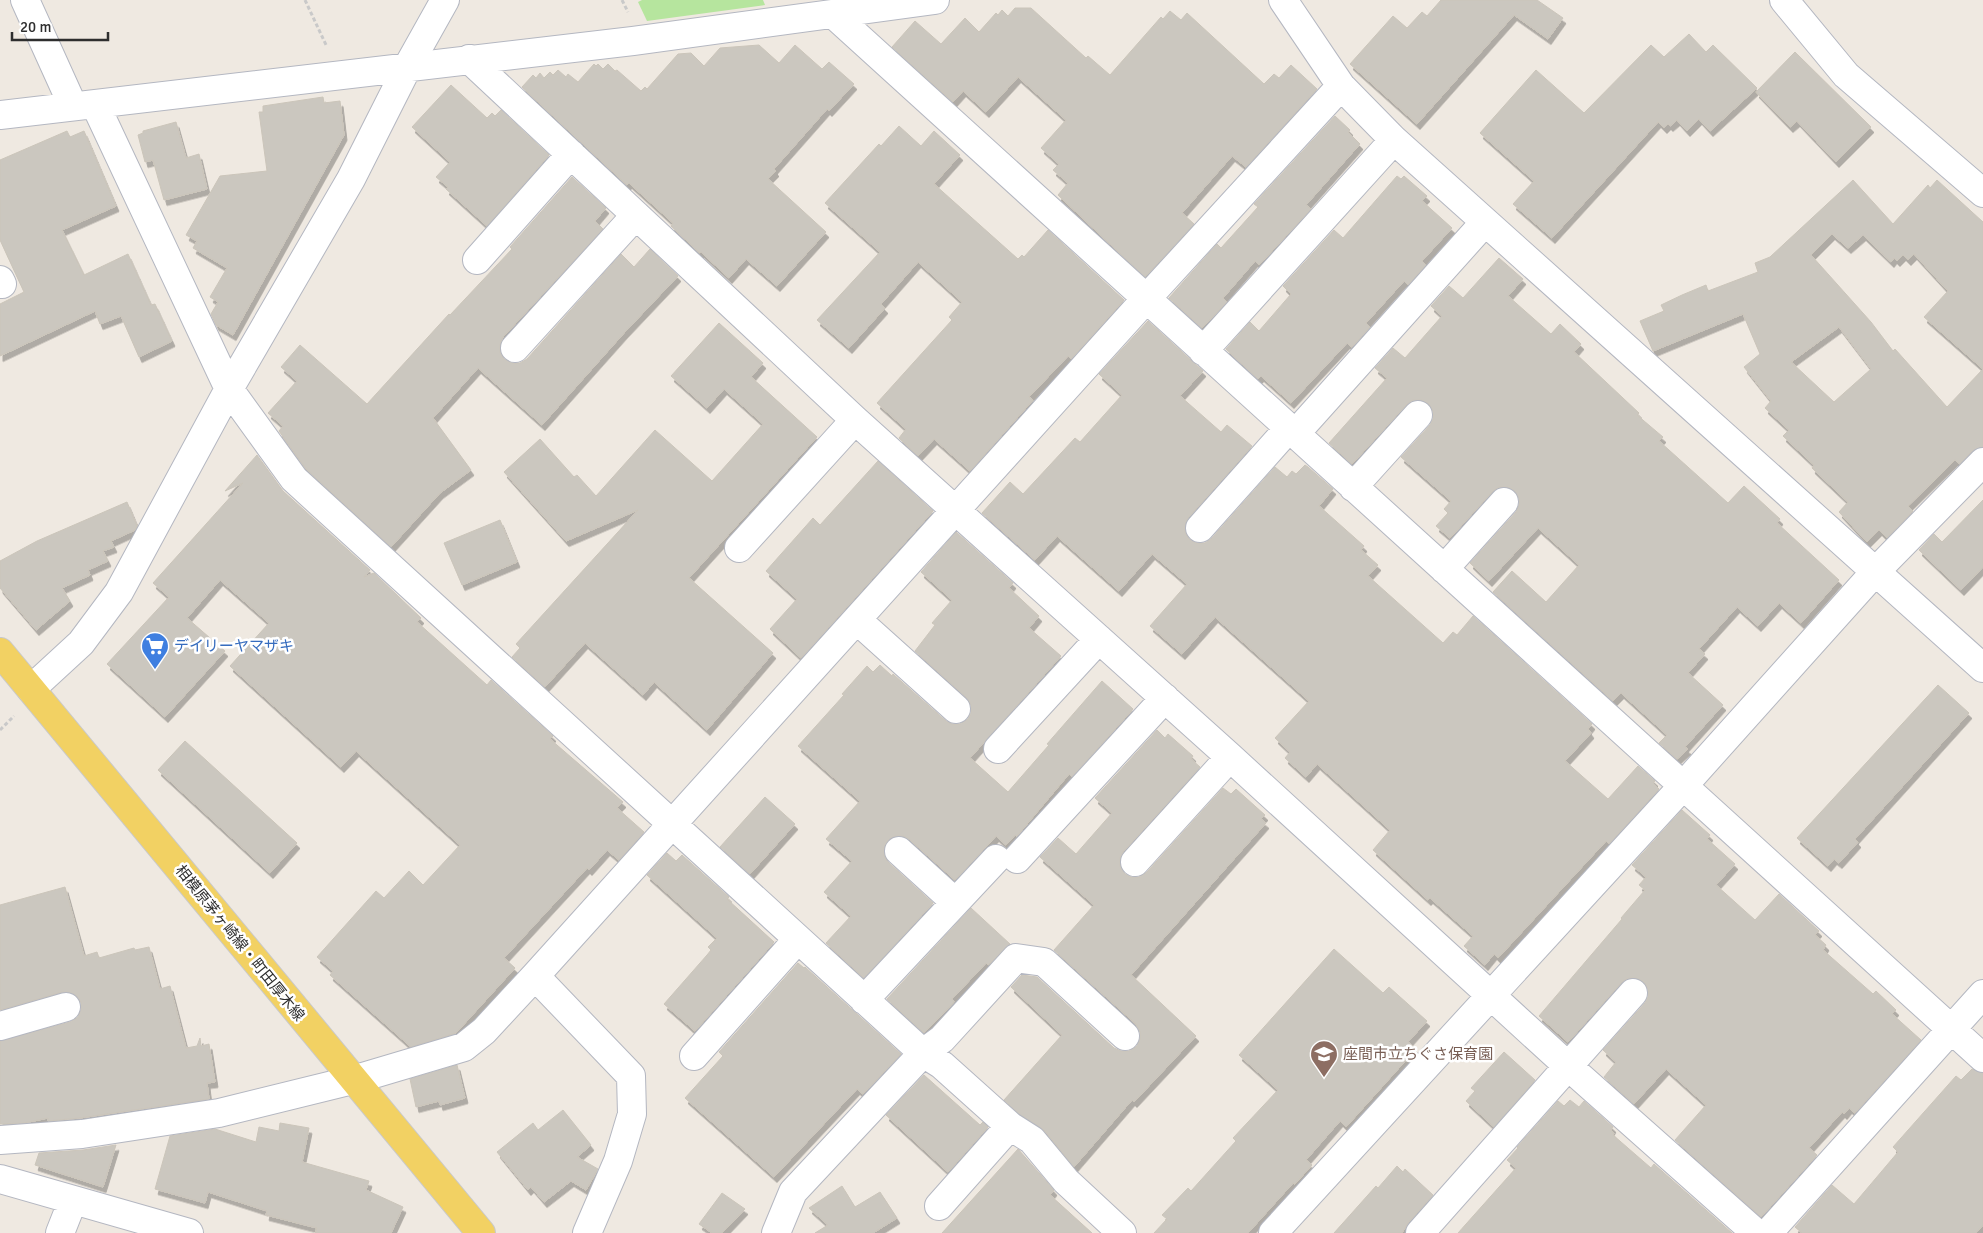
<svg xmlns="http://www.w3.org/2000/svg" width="1983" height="1233" font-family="Signika,'Noto Sans JP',sans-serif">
<defs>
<filter id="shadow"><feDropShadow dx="3" dy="5.5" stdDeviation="0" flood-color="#0004"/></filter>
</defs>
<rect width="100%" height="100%" fill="#efe9e1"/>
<path fill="#b6e59e" d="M642,0H763L765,5L647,21L638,2Z"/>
<path fill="#cbc7bf" stroke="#cbc5ba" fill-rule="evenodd" filter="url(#shadow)" d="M1441,0H1537L1563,18L1548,39L1514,15L1417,124L1350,64L1393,16L1407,28L1422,12L1427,16Z
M1015,8H1031L1086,58L1088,56L1110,75L1161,17L1163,19L1170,11L1181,20L1187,13L1264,84L1274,74L1279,78L1291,65L1317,89L1246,167L1232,156L1182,213L1194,224L1145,277L1058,195L1068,183L1053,170L1059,164L1041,148L1066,120L1018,77L986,112L963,91L953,102L892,47L915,21L941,44L965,18L979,32L996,13L998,15L1002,10L1008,16Z
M1689,34L1706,52L1713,45L1757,88L1710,131L1699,119L1687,131L1677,120L1670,126L1668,124L1664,128L1658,122L1552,238L1513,204L1534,181L1480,133L1536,70L1584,113L1651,45L1664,57Z
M759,45L779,63L795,45L822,69L829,62L854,84L829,111L827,109L774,169L776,171L768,179L826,232L777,286L746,259L729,278L701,252L700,253L671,226L673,223L629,183L627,185L522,87L533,75L536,78L540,73L544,78L550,72L553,75L558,70L566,77L568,74L578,82L594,64L596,66L598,64L603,69L608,64L615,71L617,70L641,91L645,87L647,89L678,54L691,53L704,66L720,48Z
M1795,52L1871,127L1836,162L1797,121L1790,127L1756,92Z
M451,85L487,118L492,113L495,116L501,110L549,155L487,226L446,189L448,187L436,177L450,162L412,127Z
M323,97L324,103L340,101L344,135L233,335L216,325L211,314L218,302L210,297L227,268L193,248L197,241L186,235L220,176L267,171L259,112H263V106Z
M1335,116L1350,130L1348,132L1360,144L1306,205L1311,209L1259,265L1255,261L1223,298L1227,302L1202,328L1169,298L1217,244L1221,248L1258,207L1254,204Z
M176,122L186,158L199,154L207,189L164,200L153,160L145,162L138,135L143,133V131Z
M899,126L921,146L934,131L960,155L934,184L1018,259L1022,255L1024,257L1048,230L1124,300L1071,359L1068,356L1029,397L1033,400L970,471L934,439L918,456L899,438L906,429L877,403L952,320L949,317L962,302L918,262L881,304L885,308L849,348L817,320L880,252L825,203L879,144L881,146Z
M67,131L70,137L84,131L116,206L62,230L84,275L128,254L151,305L155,304L172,341L139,357L121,316L100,324L95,311L0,356V304L24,292L0,240V160Z
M1397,176L1401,179L1404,176L1427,196L1422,201L1452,228L1422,261L1426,265L1408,285L1404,281L1366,323L1370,327L1352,347L1347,343L1291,403L1261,376L1258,379L1226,349L1250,322L1259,331L1291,294L1283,286L1334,230L1343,238Z
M572,177L606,208L595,221L603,229L503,337L500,345V352L504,359L512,363H520L527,359L621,254L634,267L650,249L678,276L624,333L542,425L478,368L433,418L471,470L440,493L391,547L306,469L279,431L283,426L268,413L297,381L281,367L300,345L367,404L449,314L450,315L512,249L510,247Z
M1853,180L1893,224L1928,185L1930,188L1937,180L1983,222V447L1972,451L1960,464L1955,460L1908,506L1913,511L1887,538L1879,530L1867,542L1839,512L1848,502L1812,468L1814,465L1783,436L1789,430L1765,408L1771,401L1744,367L1760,354L1743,314L1653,351L1640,321L1664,311L1661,305L1682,295L1706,285L1708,291L1758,272L1755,263L1770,257ZM1832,234L1848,248L1863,235L1891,262L1894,258L1897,261L1903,255L1908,260L1914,254L1948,291L1924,317L1983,369L1947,407L1895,349L1893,351L1871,322L1811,255ZM1839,327L1871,369L1834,402L1791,362Z
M1499,258L1523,279L1508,296L1551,334L1560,324L1581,344L1574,352L1639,413L1637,415L1663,437L1659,441L1728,503L1744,486L1780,519L1777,523L1839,580L1801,623L1779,603L1758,626L1737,607L1699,649L1705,654L1688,673L1723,705L1685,747L1688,749L1677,759L1659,743L1667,735L1621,693L1613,701L1493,592L1512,571L1546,602L1579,565L1538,528L1489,581L1470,563L1516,512L1519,505V498L1515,491L1507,487H1499L1493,491L1450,538L1436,526L1448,513L1444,509L1451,501L1401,457L1430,425L1433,419V411L1429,404L1421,400H1413L1407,404L1352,464L1329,443L1387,378L1375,368L1393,348L1405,358L1442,316L1431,306L1449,286L1463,298Z
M1148,321L1203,371L1180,396L1221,432L1227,425L1252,446L1188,518L1185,525V532L1189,539L1197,543H1205L1211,539L1275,467L1287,477L1292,471L1296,474L1305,465L1308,467L1333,489L1319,506L1364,546L1361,550L1378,565L1368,576L1443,643L1453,632L1457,635L1473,616L1592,724L1588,729L1591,733L1565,761L1608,799L1638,766L1655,781L1653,783L1659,789L1609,844L1606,841L1498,958L1494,954L1485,965L1464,946L1473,936L1430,898L1428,900L1373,850L1390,830L1317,764L1306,777L1285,758L1290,752L1275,738L1309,701L1215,617L1182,654L1150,626L1187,584L1152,554L1119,591L1057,536L1035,560L982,513L1010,482L1023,494L1075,438L1080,442L1122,395L1099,374Z
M719,323L763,363L751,377L817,437L689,578L773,653L707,730L654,682L643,695L585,643L545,687L512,657L520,648L516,644L638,510L566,541L504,472L540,439L574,477L577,475L596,496L655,430L712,481L763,424L724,389L707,408L671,376Z
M257,455L283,491L370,570L364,577L374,573L421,618L417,622L487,685L491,680L553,736L550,739L623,802L617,808L644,832L619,860L607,850L589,870L587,868L504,958L515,968L456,1033L411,1047L330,975L333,971L317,957L376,891L384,898L409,871L423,885L460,845L356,751L341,767L230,666L269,623L220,580L187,618L225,651L165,717L107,664L169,597L153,583L243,483L225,491Z
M878,461L933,511L801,658L770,629L797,599L766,571L813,518L820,525Z
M1983,500V567L1961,590L1919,550L1934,534L1942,542Z
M127,502L137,526L135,530L111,541L114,547L103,551L108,561L88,570L90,575L62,588L70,601L36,630L0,588V561L37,541Z
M500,520L517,562L462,585L444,543Z
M956,532L1013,583L1009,588L1039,616L1029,628L1061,656L970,758L1008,792L1049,745L1047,744L1102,681L1133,709L1072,777L1069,774L1017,836L1015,835L1006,845L996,836L955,880L909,839L903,836H895L888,840L884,848V855L888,862L933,903L864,978L826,943L851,916L824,892L852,861L826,839L860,801L798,746L844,695L842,694L867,666L873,672L880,665L892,676L893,674L946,721L952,724H960L968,719L971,713V705L967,698L915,651L935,625L932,623L952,600L921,572Z
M1938,685L1969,713L1855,839L1858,842L1839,863L1834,859L1828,866L1797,838Z
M1157,730L1165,738L1168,734L1193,756L1191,759L1200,767L1123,852L1120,858V866L1125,874L1131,877H1139L1147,872L1223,788L1231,794L1236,789L1265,815L1261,819L1266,823L1131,975L1196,1036L1134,1102L1132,1100L1074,1167L1044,1130L1019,1114L1004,1100L1062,1035L1011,987L1022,975L1037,977L1114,1048L1121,1051H1129L1137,1046L1140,1039V1032L1136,1024L1054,950L1094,905L1040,857L1058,838L1076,854L1112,813L1095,798Z
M185,741L297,843L270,873L158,770Z
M765,797L795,824L750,874L720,847Z
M1682,810L1710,835L1707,839L1735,864L1716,885L1755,920L1779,894L1819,931L1815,935L1826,945L1823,950L1873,994L1876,991L1896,1010L1892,1014L1921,1040L1855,1113L1849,1108L1844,1114L1842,1112L1809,1148L1817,1155L1761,1217L1675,1140L1706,1105L1666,1069L1634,1104L1604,1077L1616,1062L1603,1050L1645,1003L1648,997V989L1644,982L1636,978H1628L1622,982L1568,1042L1539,1016L1622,919L1621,918L1645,890L1639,885L1646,877L1632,865Z
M667,853L676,861L682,855L729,897L727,899L774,942L695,1031L664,1004L707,955L711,950L708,947L717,938L647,875Z
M65,887L84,956L97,952L99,958L134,948L135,950L149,947L160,989L170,986L186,1048L197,1046L200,1038L201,1046L209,1044L215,1082L207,1083L209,1099L80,1118L48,1121V1118L24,1123L0,1124V1041L70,1022L78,1017L81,1010V1002L77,996L69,992H62L0,1010V905Z
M971,908L1010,944L988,965L986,963L952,999L954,1002L924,1033L887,999Z
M1334,949L1383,993L1389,987L1427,1021L1408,1042L1416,1049L1346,1127L1340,1121L1306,1160L1312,1165L1295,1184L1293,1183L1248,1233H1154L1167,1219L1162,1215L1188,1188L1191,1191L1236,1141L1233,1138L1278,1090L1239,1055Z
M798,963L804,968L805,967L901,1054L863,1094L857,1089L774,1177L685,1098L723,1056L719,1052Z
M1504,1052L1535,1080L1494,1127L1466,1101L1475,1091L1471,1088Z
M457,1065L465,1098L440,1105L439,1101L416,1107L410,1079Z
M1972,1069L1983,1073V1225L1976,1233H1802L1795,1227L1832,1185L1854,1204L1898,1152L1893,1147L1956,1076L1961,1080Z
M924,1075L980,1125L983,1122L988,1127L948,1172L886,1115Z
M1570,1100L1579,1107L1584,1101L1613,1127L1611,1130L1614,1134L1613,1135L1651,1168L1654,1164L1732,1233H1458L1516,1168L1507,1160L1518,1148L1517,1147L1558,1101L1564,1106Z
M563,1110L591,1145L577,1157L598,1169L586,1190L571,1181L544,1202L531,1187L528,1190L497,1152L533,1123L538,1130Z
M280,1123L309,1128L302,1162L369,1181L366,1190L403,1207L391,1233H315L317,1228L266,1215L267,1211L208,1192L205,1203L155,1189L170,1136L215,1129L256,1142L259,1127L279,1131Z
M116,1145L103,1187L35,1165L39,1153L83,1150Z
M1018,1149L1054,1190L1050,1195L1092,1233H942Z
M1397,1166L1403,1172L1405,1169L1433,1195L1408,1223L1402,1233H1334L1376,1186L1378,1188Z
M842,1186L855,1207L880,1192L897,1218L873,1233H815L828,1225L809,1208Z
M722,1193L745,1209L722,1233H712L699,1224Z"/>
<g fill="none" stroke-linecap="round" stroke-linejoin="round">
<g stroke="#b4b7c1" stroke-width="30">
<path id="minor" d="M25,0L73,106
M1283,0L1341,86L1394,140L1983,668
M1784,0L1846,75L1983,193
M833,14L1983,1058
M469,59L855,420L1230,757L1569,1067L1756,1233
M95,104L229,389L294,479L923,1053L942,1065L1010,1126L1032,1140L1066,1181L1122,1233
M0,115L633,41L935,0
M477,260L571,154
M0,280L2,284
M515,348L636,215
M1203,351L1394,140
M1295,434L1485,222
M1353,487L1418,415
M1200,528L1289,428
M739,548L855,420
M1444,569L1504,502
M857,620L956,709
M31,689L81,643L119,592L229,389L351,179L408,66L445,0
M998,749L1099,639
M899,851L955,902
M1017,859L1165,698
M1135,862L1230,757
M535,976L631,1076L632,1114L618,1161L587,1233
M864,1000L996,859
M0,1026L66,1007
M694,1056L798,939
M0,1140L82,1134L219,1113L353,1080L464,1047L484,1031L535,976L1146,299L1341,86
M0,1179L189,1233
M939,1206L1010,1126
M60,1233L73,1200
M776,1233L793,1192L923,1053L942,1039L1016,958L1044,962L1125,1036
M1273,1233L1683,786L1875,572L1983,462
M1420,1233L1633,993
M1768,1233L1983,994"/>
</g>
<g stroke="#c9c9c9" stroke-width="30">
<path id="major" d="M0,652L481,1233"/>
</g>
<path stroke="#c9c9c9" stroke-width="3" stroke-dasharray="4 2.5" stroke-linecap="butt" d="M305,0L327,47
M622,0L628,12
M0,730L14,716"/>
<use href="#minor" stroke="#fff" stroke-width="28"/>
<use href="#major" stroke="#f2d163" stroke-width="28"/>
</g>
<defs>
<g id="supermarket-pin" transform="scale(1.4375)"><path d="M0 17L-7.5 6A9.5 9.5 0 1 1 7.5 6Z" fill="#3f7fe0" stroke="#fff"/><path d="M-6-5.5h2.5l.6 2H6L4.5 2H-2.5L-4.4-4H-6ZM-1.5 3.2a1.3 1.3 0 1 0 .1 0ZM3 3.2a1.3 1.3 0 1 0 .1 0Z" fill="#fff"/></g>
<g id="school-pin" transform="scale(1.4375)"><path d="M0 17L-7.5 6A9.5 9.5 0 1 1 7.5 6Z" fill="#8d6e63" stroke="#fff"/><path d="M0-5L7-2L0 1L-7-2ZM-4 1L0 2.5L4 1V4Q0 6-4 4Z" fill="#fff"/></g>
</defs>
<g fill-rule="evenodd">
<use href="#supermarket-pin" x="155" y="646"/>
<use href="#school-pin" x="1324" y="1054"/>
</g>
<g text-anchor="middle" stroke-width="5" stroke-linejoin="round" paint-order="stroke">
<g font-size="15" fill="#366cbe" stroke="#fff" text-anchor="start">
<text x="174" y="651">デイリーヤマザキ</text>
</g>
<g font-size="15" fill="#2e2e2e" stroke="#fff">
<text transform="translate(240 943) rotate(51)" y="5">相模原茅ヶ崎線・町田厚木線</text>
</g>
<g font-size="15" fill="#785e54" stroke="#fff" text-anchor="start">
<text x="1343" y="1059">座間市立ちぐさ保育園</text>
</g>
</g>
<path d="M12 32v8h96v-8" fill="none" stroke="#2e2e2e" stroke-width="2.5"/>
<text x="20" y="32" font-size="15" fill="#2e2e2e" stroke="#ffffff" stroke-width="4" paint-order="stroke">20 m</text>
</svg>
